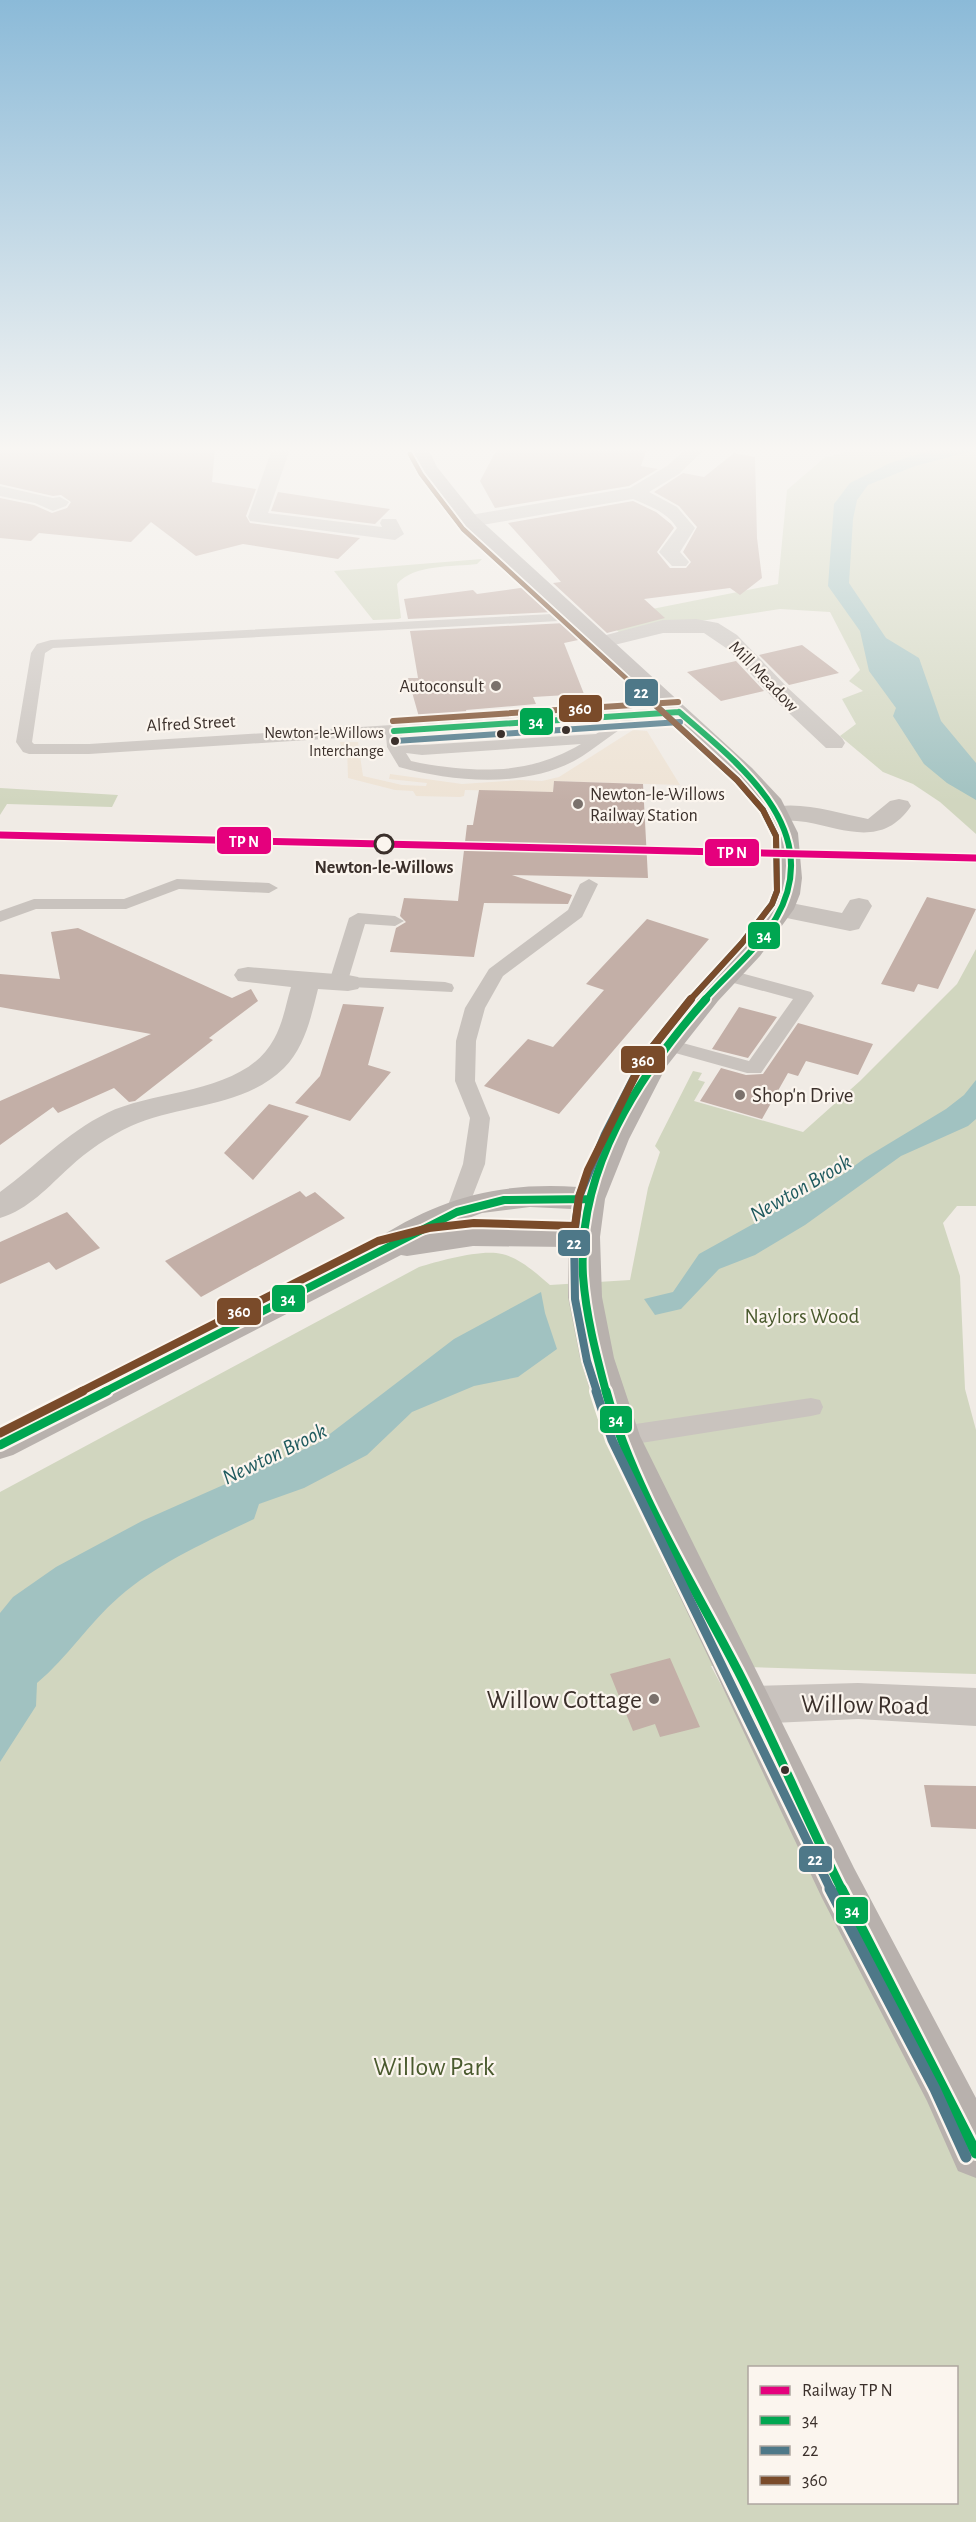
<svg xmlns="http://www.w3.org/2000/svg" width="976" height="2522" font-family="'Alegreya Sans',sans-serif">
<rect width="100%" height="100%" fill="#f0ebe5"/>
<path fill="#d1d6bf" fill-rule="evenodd" d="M856,449H976V834L940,802L913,784L883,772L840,736L856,724L842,699L863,691L849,681L860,670L830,612L780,609L620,633L599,615L637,612L778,584L787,490L824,458Z
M482,559L477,564C453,567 414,564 397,584L401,618L398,619L373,620L334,571Z
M0,788L118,795L112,807L7,804L0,815Z
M976,949V1206H957L943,1223L960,1276L965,1389L976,1430V1674L711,1666L976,2157V2522H0V1492L419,1267C440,1261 480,1249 502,1254C520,1258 537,1274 550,1285L630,1280L648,1188L660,1152L655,1146L693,1071L702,1073L698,1080L705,1082L694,1101L803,1132L860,1081L957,984ZM750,2368H956V2502H750Z"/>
<path fill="#eee3d5" d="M633,730L647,731L680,785L554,781L553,792L465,790L464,796L460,797L416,796L413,791L395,790L348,778L347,747L341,746L340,742H358L363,776L402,785L426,786L427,783L389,779L390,774L462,784L520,780L542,781L559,777Z"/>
<path fill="#a1c2c1" d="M935,449L976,450L915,466L868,485L857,500L853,519L849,583L886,638L919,658L941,721L976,763V800L947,783L924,764L893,716L896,708L869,671L860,631L828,586L834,504L850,483L890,463Z
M976,1080V1119L968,1126L901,1156L805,1225L755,1255L719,1269L681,1309L655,1315L644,1299L673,1292L699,1254L842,1175L865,1158L946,1109L964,1095Z
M541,1292L545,1313L557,1349L518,1377L474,1386L412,1412L367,1455L304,1488L259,1504L254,1519C208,1541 158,1563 119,1597C89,1623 68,1657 37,1683L36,1706L0,1762V1613L13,1597L56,1567L142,1521L318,1443L454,1339Z"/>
<path fill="#c3afa7" d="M0,449H215L212,482L256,489L246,516L250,523L360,538L338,559L243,544L196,556L151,522L131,542L39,533L31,541L0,538V498L34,505L52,513L67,508L71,502L61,495L53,496L0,484Z
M497,449L646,451L641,466L658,469L629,486L495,508L480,481Z
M734,453L755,457L757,538L762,578L740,595L730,588L644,599L665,618L607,633L553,583L561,582L508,523L633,501L656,512L671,524L674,528L657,552L670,568H686L691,562L683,552L697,527L679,506L654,492L683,473L704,477Z
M278,492L349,503L390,509L375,524L271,511Z
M527,587L553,612L408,619L404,599L473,590L477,594Z
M565,623L583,639L564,643L584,694L533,697L536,704L466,710L467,714L419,717L408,678H418L410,631Z
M802,645L839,673L789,685L759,655Z
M736,661L764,691L721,701L687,672Z
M554,781L643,784L648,878L512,875L572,895L568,904L484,903L474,957L390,952L396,928L406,922L400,916L404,898L458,901L467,825H473L479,790L553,792Z
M927,897L976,909L938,989L918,984L914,992L881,984Z
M647,919L709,939L559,1114L484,1086L528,1039L553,1047L604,990L586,984Z
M78,928L232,998L251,989L258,1001L209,1038L213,1040L135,1101L129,1102L114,1088L58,1113L53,1107L0,1145V1101L151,1034L0,1007V974L60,979L51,932Z
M343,1004L384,1007L368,1065L391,1072L350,1121L295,1103L320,1076Z
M739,1007L777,1017L748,1058L712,1049Z
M798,1023L873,1044L858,1075L806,1061L798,1076L788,1073L762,1119L700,1101L721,1068L746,1075L763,1074Z
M269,1104L309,1116L253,1180L224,1153Z
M300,1191L306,1197L315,1192L345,1218L201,1297L165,1261Z
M67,1212L100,1248L56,1270L49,1262L0,1284V1242Z
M670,1658L700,1727L660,1737L655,1724L633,1731L610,1674Z
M924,1785L976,1786V1829L931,1827Z"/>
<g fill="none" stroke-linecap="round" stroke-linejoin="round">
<path fill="#c9c3be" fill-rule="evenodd" d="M572,613L579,617L577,620L53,648L45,653L32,742L34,744H89L679,707L684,709L687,712L684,715C671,719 651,714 639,719C616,729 596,749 574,761C522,788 454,782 399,767L387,747L386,735L89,754H29L23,752L16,742L31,653L37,644L51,640ZM617,720L596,734L422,745L403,743L402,734ZM581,744C529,775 478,773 420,763L411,761L406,753L422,755Z
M177,879L269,883L278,888L269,893L179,889L126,909H36L0,922V911L34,899H124Z
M589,879L598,884L582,917L503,976L485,1008L476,1041L475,1081L490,1118L485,1164L466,1213L458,1215L450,1213L447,1208L463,1164L470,1118L455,1081L456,1041L465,1008L489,969L568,910L580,884Z
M358,913L395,916L404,921L395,926L365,924L349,977L445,982L452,984L454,988L452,992L331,986L329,982L349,918Z
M726,969L811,992L814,996L761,1073H747L661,1049L658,1045L661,1041L668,1039L749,1061L793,999L719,979L717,975Z
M811,1398L820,1400L823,1407L820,1414L811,1416L622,1446L613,1443L610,1436L613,1429L622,1426Z"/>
<path fill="#c9c3be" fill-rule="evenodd" d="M272,449H290L268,513L382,527L380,523L382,519H396L404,534L395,540L250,521L248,517Z
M686,449H705L679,474L649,492L677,507L695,528L680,552L689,562L686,566H672L659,552L677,528C667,512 649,506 633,499L470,527L461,521L470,515L630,488L667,466Z
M0,486L53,498L60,497L69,502L66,506L53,511L35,503L0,496Z
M696,619L718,623L737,635L789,689L842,738L845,743L842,748H826L773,698L729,650L704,633H663L602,648L595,646L591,642L595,638L663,620Z
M899,799L908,801L911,806C883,847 847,830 806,822C794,820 782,821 769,818L766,813L769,808C800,800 837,813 868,819L890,801Z
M859,898L868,900L872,906L859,929L850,931L772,915L768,909L772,903L781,901L842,913L850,900Z
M248,967L348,975L358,977L362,983L358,989L348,991L318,989C311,1017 305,1047 284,1068C244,1108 179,1104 131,1126C109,1136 87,1151 70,1167C49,1186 28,1210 0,1218V1192C36,1166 66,1133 107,1113C157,1089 245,1094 274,1039C283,1023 286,1004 291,987L238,981L234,975L238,969Z
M858,1683L976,1688V1726L858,1719L754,1724L739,1718L733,1705L739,1692L754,1686Z"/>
<path fill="#b8b1ad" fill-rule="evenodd" d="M410,449H428L437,467L477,517L752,768L781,799L798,833L802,878L800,894L794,909L760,956L718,1001L666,1067L629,1139L605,1199L600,1237L602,1297L614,1358L640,1436L854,1868L976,2098V2178L958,2171L927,2101L822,1898L604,1436L580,1358L568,1297V1247L473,1246L407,1256L401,1255L13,1455L0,1459V1428L370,1243C439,1198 496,1182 578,1187C595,1147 617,1092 643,1057C661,1033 681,1008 701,986C723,962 766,925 774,893C777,883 776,872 775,861C773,819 763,809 736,778L463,525L423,472ZM530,1207L572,1209L569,1225L495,1223L450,1225L482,1213Z"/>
<g stroke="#fbf5ee" stroke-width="10">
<path id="bus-1-far3" d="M679,712C738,763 827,830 776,918C758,949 728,973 704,1000
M394,731L679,712"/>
</g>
<g stroke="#fbf5ee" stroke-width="12">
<path id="bus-1-far2" d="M104,1392L457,1212L504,1200L589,1199
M606,1392C596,1354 586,1316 583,1276C577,1169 638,1076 706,999"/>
</g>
<g stroke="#fbf5ee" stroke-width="14">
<path id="bus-1-far1" d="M606,1391C632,1488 692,1582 738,1671C775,1743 806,1818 842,1890
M0,1445L107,1391"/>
</g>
<g stroke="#fbf5ee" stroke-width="16">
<path id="bus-1" d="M841,1889L976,2153"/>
</g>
<g stroke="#fbf5ee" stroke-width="8">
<path id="bus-2-far4" d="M410,454L421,474L463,529L641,692"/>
</g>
<g stroke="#fbf5ee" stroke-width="10">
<path id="bus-2-far3" d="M640,691L737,780L763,810L776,836L777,891L772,904L742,943L690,1000
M395,741L680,722"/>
</g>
<g stroke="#fbf5ee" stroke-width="12">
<path id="bus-2-far2" d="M597,1392L587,1361L575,1299L574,1236L579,1197L605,1134L644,1058L691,999"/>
</g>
<g stroke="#fbf5ee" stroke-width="14">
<path id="bus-2-far1" d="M596,1391L612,1440L831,1890"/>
</g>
<g stroke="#fbf5ee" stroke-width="16">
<path id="bus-2" d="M830,1889L935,2089L966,2157"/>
</g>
<g stroke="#fbf5ee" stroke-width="8">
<path id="bus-3-far3" d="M410,454L421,474L463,529L641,692"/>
</g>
<g stroke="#fbf5ee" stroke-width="10">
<path id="bus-3-far2" d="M640,691L737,780L763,810L776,836L777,891L772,904L742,943L690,1000
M393,721L678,702"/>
</g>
<g stroke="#fbf5ee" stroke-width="12">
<path id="bus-3-far1" d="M80,1392L378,1241L429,1228L474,1223L575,1226L579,1197L588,1170L644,1058L691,999"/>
</g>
<g stroke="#fbf5ee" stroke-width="14">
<path id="bus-3" d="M0,1433L83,1391"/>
</g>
<use href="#bus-1-far3" stroke="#00a651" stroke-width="6"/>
<use href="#bus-1-far2" stroke="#00a651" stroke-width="8"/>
<use href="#bus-1-far1" stroke="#00a651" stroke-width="9"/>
<use href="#bus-1" stroke="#00a651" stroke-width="11"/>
<use href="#bus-2-far4" stroke="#4e7888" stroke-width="4.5"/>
<use href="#bus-2-far3" stroke="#4e7888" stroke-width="6"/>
<use href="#bus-2-far2" stroke="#4e7888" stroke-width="8"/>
<use href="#bus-2-far1" stroke="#4e7888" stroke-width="9"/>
<use href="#bus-2" stroke="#4e7888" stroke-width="11"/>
<use href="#bus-3-far3" stroke="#7a4b2a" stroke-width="4.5"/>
<use href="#bus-3-far2" stroke="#7a4b2a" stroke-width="6"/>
<use href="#bus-3-far1" stroke="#7a4b2a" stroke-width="8"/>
<use href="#bus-3" stroke="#7a4b2a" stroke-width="9"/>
<g stroke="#fbf5ee" stroke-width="10">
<path id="rail-1" d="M0,835L976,858"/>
</g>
<use href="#rail-1" stroke="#e5007d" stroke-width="7"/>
</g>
<linearGradient id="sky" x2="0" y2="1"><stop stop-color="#8bbad8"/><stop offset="0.56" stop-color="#f8f6f3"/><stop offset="1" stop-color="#f8f6f3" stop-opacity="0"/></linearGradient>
<rect width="976" height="802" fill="url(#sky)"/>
<g fill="#7a716c" stroke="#fbf5ee" stroke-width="2">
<circle cx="496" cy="686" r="6"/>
<circle cx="578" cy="804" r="6"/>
<circle cx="740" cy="1095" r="6"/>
<circle cx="654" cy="1699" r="6"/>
</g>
<g fill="#3b302b" stroke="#fbf5ee" stroke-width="2">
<circle cx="566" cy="730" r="5"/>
<circle cx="501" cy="734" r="5"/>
<circle cx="395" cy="741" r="5"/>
<circle cx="785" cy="1770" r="5"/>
</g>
<circle fill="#fbf5ee" stroke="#3b302b" stroke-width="3" cx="384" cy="844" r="9"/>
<g text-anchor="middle" stroke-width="4.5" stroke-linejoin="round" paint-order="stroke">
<g font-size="16" fill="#3b302b" stroke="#fbf5ee" text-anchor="end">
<text x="384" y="738">Newton-le-Willows<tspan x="384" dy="18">Interchange</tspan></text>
</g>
<g font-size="18" fill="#3b302b" stroke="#fbf5ee">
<text transform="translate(764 676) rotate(46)" y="6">Mill Meadow</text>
<text transform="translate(191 723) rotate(-3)" y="6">Alfred Street</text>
</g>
<g font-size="18" fill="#3b302b" stroke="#fbf5ee" text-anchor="end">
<text x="484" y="692">Autoconsult</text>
<text x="590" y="800" text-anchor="start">Newton-le-Willows<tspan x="590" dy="21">Railway Station</tspan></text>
</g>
<g font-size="18" font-weight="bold" fill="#3b302b" stroke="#fbf5ee">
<text x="384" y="873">Newton-le-Willows</text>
</g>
<g font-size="21" fill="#3b302b" stroke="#fbf5ee" text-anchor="start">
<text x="752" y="1102">Shop'n Drive</text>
</g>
<g font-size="21" fill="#4a5a2e" stroke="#fbf5ee">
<text x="802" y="1323">Naylors Wood</text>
</g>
<g font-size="22" font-style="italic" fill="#1f5a5e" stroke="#fbf5ee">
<text transform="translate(800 1187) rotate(-30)" y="8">Newton Brook</text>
<text transform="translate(274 1453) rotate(-26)" y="8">Newton Brook</text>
</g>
<g font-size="26" fill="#3b302b" stroke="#fbf5ee" text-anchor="end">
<text x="642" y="1708">Willow Cottage</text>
</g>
<g font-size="26" fill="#3b302b" stroke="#fbf5ee">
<text transform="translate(865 1704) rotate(1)" y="9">Willow Road</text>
</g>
<g font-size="26" fill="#4a5a2e" stroke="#fbf5ee">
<text x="434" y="2075">Willow Park</text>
</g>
</g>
<g stroke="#fbf5ee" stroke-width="2">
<rect x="624" y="678" width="35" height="29" rx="6" fill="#4e7888"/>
<rect x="558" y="694" width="45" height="29" rx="6" fill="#7a4b2a"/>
<rect x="519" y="707" width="35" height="29" rx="6" fill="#00a651"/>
<rect x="216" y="826" width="56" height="29" rx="6" fill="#e5007d"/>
<rect x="704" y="838" width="56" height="29" rx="6" fill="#e5007d"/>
<rect x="747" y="921" width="34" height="29" rx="6" fill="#00a651"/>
<rect x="620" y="1045" width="46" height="29" rx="6" fill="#7a4b2a"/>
<rect x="557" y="1229" width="34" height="28" rx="6" fill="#4e7888"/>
<rect x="271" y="1284" width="35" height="29" rx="6" fill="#00a651"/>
<rect x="216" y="1297" width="46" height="29" rx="6" fill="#7a4b2a"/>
<rect x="599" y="1405" width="34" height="29" rx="6" fill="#00a651"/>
<rect x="798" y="1845" width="35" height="28" rx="6" fill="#4e7888"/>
<rect x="835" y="1896" width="34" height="29" rx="6" fill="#00a651"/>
</g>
<g font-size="16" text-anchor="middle" font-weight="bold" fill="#fff">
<text x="641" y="698">22</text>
<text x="580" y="714">360</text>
<text x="536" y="727">34</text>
<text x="244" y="847">TP N</text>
<text x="732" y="858">TP N</text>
<text x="764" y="941">34</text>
<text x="643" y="1066">360</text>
<text x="574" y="1249">22</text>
<text x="288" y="1304">34</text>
<text x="239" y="1317">360</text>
<text x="616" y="1425">34</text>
<text x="815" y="1865">22</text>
<text x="852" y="1916">34</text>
</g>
<rect x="748" y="2366" width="210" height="138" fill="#fbf5ee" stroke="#aea6a0" stroke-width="1.5"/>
<rect x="760" y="2386" width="30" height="9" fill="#e5007d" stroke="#aea6a0" stroke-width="1.5"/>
<text x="802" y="2396" font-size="18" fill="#3b302b">Railway TP N</text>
<rect x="760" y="2416" width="30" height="9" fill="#00a651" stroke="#aea6a0" stroke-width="1.5"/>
<text x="802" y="2426" font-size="18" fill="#3b302b">34</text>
<rect x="760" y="2446" width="30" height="9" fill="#4e7888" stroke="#aea6a0" stroke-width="1.5"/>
<text x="802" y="2456" font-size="18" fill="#3b302b">22</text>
<rect x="760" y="2476" width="30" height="9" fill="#7a4b2a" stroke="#aea6a0" stroke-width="1.5"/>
<text x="802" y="2486" font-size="18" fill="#3b302b">360</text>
</svg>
